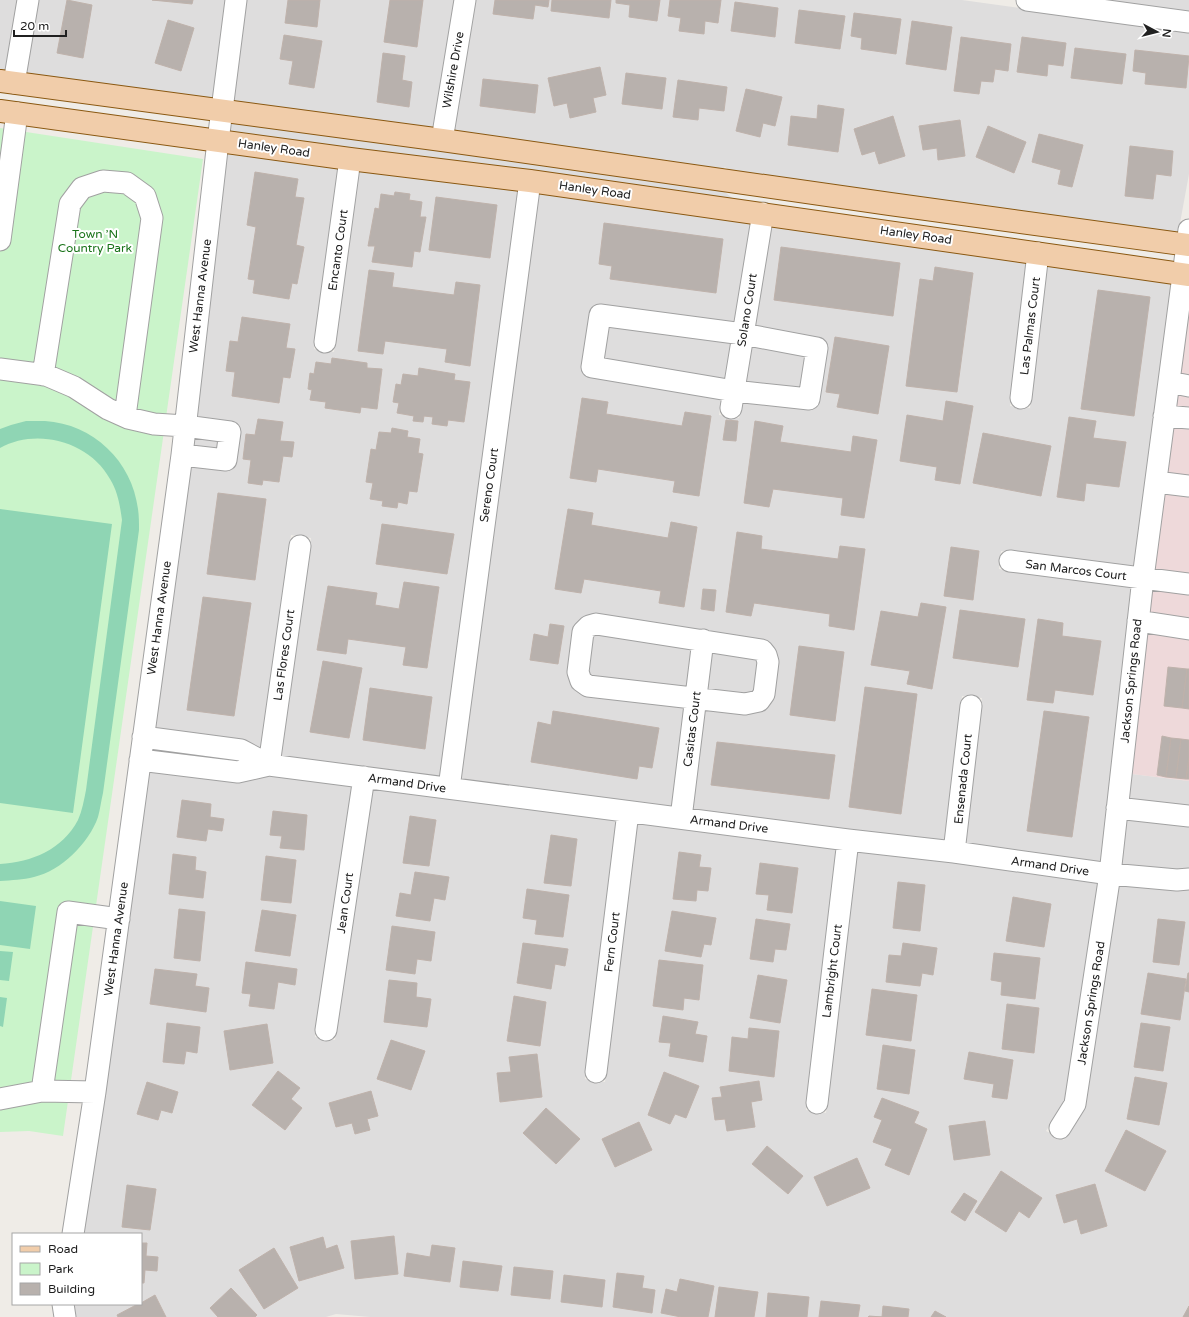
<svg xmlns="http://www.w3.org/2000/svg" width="1189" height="1317" font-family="'Varela Round',sans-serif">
<rect width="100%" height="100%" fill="#efece7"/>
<path fill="#dedddd" d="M0,0H18L5,73L0,72Z
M38,0H226L213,101L25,76Z
M247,0H455L434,127L233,104Z
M476,0H962L1189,31V174L1178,234L847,189V187H838L730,171L725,167L721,170L454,130Z
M1093,0H1189V13Z
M230,122L721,189L736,201L229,133Z
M227,151L339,166L314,349L334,352L359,169L518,189L440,778L280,757L311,538L291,535L261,750L154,730Z
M539,191L751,221L719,415L739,418L771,224L1027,261L1010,406L1030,408L1047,264L1172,282L1134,568L1001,551L999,569L1132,586L1101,863L966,845L982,698L962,696L945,842L692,811L694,631L685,697L672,808L460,780Z
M149,770L267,774L272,777L274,775L352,785L315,1037L335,1040L373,787L617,819L585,1079L605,1082L637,822L837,848L806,1110L826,1113L857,850L953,861L1099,881L1065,1101L1046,1131L1064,1140L1085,1105L1119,884L1189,888V1317H370L336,1314L326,1317H75L73,1304H141V1234H83Z
M1132,774L1189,781V870L1177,871L1121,866Z"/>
<path fill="#eed9da" d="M1189,305V781L1132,774L1153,579Z"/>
<path fill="#caf4ca" d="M0,128L203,159L63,1136L29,1131L0,1132Z"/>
<path fill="#8fd5b4" d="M26,421C33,421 39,421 45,421C93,424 132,461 138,509C139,516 139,523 139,530L103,793C101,801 100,810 98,817C89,843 61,871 34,877C23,880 12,880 0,881V864C32,862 62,850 78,820C82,811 84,800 86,790L122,520C120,506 118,492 110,479C90,442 37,427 0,448V429L11,425Z
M0,509L112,524L73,813L0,803Z
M0,901L36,906L30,949L0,945Z
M0,951L13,952L9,981L0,980Z
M0,997L7,998L3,1027L0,1026Z"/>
<path fill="#b8b1ad" stroke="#bfb2ab" d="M67,0L92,5L83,58L57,53Z
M152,0H193L192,4Z
M288,0H320L317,27L285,23Z
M390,0H423L417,47L384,42Z
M495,0H549L548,7L535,5L533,19L493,14Z
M552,0H611L609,18L551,11Z
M616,0H660L657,21L629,17L630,5L616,3Z
M670,0H721L718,23L705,21L704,34L679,31L681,18L668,16Z
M735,2L778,8L775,37L731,31Z
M799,10L845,16L840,49L795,43Z
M854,13L901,19L896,54L861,49L862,38L851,36Z
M168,20L194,28L181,71L155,63Z
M912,21L952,27L946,70L906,64Z
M284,35L322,41L314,88L289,84L293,61L280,59Z
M961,37L1011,44L1008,71L995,69L993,82L981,81L979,94L954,91Z
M1022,37L1066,43L1063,66L1048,64L1047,76L1017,72Z
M1075,48L1126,54L1122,84L1071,78Z
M1135,50L1189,56L1186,88L1145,84L1146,73L1133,71Z
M383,53L405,56L402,80L412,82L409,107L377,102Z
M600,67L606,95L593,98L596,112L570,118L567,103L554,106L548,78Z
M626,73L666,78L662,109L622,104Z
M483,79L538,85L535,113L480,106Z
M678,80L727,87L724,111L699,108L698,120L673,117Z
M746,89L782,97L775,126L763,123L760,137L736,131Z
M818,105L844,109L838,152L788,145L791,116L817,119Z
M893,116L905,156L879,164L875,151L862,155L854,129Z
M960,120L965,156L938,160L937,148L923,150L919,126Z
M988,126L1026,142L1014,173L976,157Z
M1039,134L1083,145L1072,187L1058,184L1061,170L1032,162Z
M1130,146L1173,151L1171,176L1156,174L1153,199L1125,196Z
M255,172L298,179L295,197L304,198L296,245L304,247L297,284L292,283L289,299L253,293L255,280L248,279L256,227L247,225Z
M395,192L410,194L409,200L422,202L420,217H426L420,252L414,251L412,267L372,262L375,246H368L375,208L379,209L381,194L394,196Z
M436,197L497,205L490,258L429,250Z
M604,223L723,239L716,293L610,279L612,266L599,264Z
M781,247L900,263L893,316L774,300Z
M935,267L973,273L957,392L906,386L920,279L933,281Z
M369,270L394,273L392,287L454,295L456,282L480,285L470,366L445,362L447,349L385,341L383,354L358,351Z
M1098,290L1150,297L1134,416L1081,409Z
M242,317L290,324L286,348L295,349L290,378L283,377L279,403L232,396L235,372L226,371L230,341L238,342Z
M835,337L889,346L878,414L837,407L840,394L826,392Z
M332,358L367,363V368L382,369L377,409L361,407L360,413L325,408L326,402L310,400L312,390L308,389L310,373L314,374L316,362L331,364Z
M419,368L455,374L454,380L470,382L464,422L448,420L447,426L432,424L433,417L424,416L423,422L413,421L414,416L397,413L399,403L393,402L396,384L401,385L403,374L418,376Z
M582,398L608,402L606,414L682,426L685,412L711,416L699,496L673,492L675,481L598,469L596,482L570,478Z
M946,401L973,406L960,484L935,480L937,467L900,461L907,415L943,421Z
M1069,417L1096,421L1093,438L1126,442L1119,487L1086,483L1084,501L1057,497Z
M258,419L283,422L280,441L294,442L292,457L283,456L279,482L263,480L262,485L248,483L251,460L243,459L246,434L255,435Z
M726,420L738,421L736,441L723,440Z
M755,421L783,426L780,442L851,452L853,436L877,440L864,518L841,515L843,498L773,489L769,507L744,503Z
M392,428L408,431L407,437L420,439L418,453L423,454L417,492L409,491L407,504L398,502L397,508L382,506L383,501L370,499L373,483L366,482L371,449L376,450L379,432L391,433Z
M983,433L1051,446L1041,496L973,483Z
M218,493L266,499L255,580L207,574Z
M568,509L593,513L591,525L668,538L671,522L697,527L684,607L659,603L661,591L584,579L581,593L555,589Z
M382,524L454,534L447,574L376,564Z
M737,532L762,536L761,549L838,559L840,546L865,549L854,630L829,626L830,614L754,603L751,616L726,612Z
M951,547L979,551L973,600L944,596Z
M404,582L439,587L427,668L403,665L406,647L348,639L346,654L317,650L328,586L377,593L375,605L399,609Z
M703,589L716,590L714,611L701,609Z
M203,597L251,603L234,716L187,710Z
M921,603L946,607L932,689L907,684L910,671L871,665L881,611L918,617Z
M960,610L1025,619L1018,667L953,658Z
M1038,619L1063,623L1062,636L1101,641L1093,695L1055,690L1053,703L1027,700Z
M550,624L564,626L558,664L530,660L534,634L548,637Z
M799,646L844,652L835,721L790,715Z
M323,661L362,668L349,738L310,732Z
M1168,667L1187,669L1182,708L1164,706Z
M1187,669H1189V709L1182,708Z
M865,687L917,694L901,814L849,807Z
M370,688L432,697L425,749L363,740Z
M553,711L659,728L652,768L639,766L637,779L531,762L538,722L551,725Z
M1044,711L1089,717L1072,837L1027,831Z
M1162,736L1171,738L1166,777L1157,775Z
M1171,738L1181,739L1176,778L1166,777Z
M1181,739L1189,740V758L1186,779L1176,778Z
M717,742L835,755L829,799L711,785Z
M1189,758V779H1186Z
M182,800L211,804L210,817L224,819L222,831L208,829L206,841L177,837Z
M273,811L307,815L304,850L280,848L282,836L270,835Z
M410,816L436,820L429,866L403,863Z
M551,835L577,839L571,886L544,883Z
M679,852L701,855L699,867L711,868L708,891L697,890L696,901L673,899Z
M173,854L196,857L195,870L206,872L203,898L169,894Z
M266,856L296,860L291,903L261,900Z
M760,863L798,868L792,913L767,910L769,895L756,894Z
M415,872L449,877L445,900L434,898L430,921L396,916L400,893L411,895Z
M898,882L925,885L920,931L893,928Z
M527,889L569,895L563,937L535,934L537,920L523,918Z
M1013,897L1051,904L1044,947L1006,941Z
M179,909L205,912L200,961L174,958Z
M262,910L296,915L290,956L255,951Z
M672,911L716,918L711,945L704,944L701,957L665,951Z
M756,919L790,924L786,950L775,949L773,962L750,959Z
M1158,919L1185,922L1179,965L1153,962Z
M392,926L435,932L431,961L417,959L415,974L386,970Z
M523,943L568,949L565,966L555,964L551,989L517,983Z
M903,943L937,948L933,975L922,973L920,986L886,982L889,955L901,956Z
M994,953L1040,958L1035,999L1001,995L1002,982L991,980Z
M659,960L703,965L699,1000L684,998L683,1010L653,1006Z
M246,962L297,969L295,985L278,982L274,1009L249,1006L251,994L242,993Z
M155,969L197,974L195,986L209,988L206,1012L150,1004Z
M1148,973L1186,979L1180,1020L1141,1014Z
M1188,973H1189V992L1185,991Z
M758,975L787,980L780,1023L750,1018Z
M389,980L417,983L416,997L431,999L427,1027L384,1022Z
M872,989L917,995L911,1041L866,1035Z
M514,996L546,1002L540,1046L507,1041Z
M1007,1004L1039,1008L1034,1053L1002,1049Z
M663,1016L698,1022L695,1034L707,1036L703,1062L669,1056L671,1043L659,1042Z
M167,1023L200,1027L197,1053L186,1051L184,1064L163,1062Z
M1141,1023L1170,1027L1163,1071L1134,1067Z
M267,1024L273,1063L230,1070L224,1031Z
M749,1028L779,1031L774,1077L729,1071L732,1037L748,1039Z
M391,1040L425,1051L411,1090L377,1079Z
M883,1045L915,1050L909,1094L877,1089Z
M969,1052L1013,1060L1007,1099L992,1097L994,1084L964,1079Z
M537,1054L542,1097L500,1102L497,1073L511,1072L509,1057Z
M278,1071L300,1088L291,1099L302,1108L285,1130L252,1105Z
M664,1072L699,1086L686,1118L675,1114L670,1124L648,1115Z
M1135,1077L1167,1083L1159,1125L1127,1119Z
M759,1081L762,1100L751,1102L755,1127L727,1131L725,1119L715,1120L712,1098L722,1097L720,1087Z
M147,1082L178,1092L172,1113L161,1110L158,1120L137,1114Z
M371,1091L378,1116L367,1119L370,1130L355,1134L352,1123L336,1127L329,1103Z
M882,1098L919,1112L914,1123L927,1129L909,1175L885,1165L892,1149L873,1142L882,1120L874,1117Z
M546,1108L580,1139L556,1164L523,1133Z
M985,1121L990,1155L954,1160L949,1126Z
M639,1122L652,1150L615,1167L602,1139Z
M1126,1130L1166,1151L1145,1191L1105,1171Z
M767,1146L803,1176L788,1194L752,1164Z
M857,1158L870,1188L827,1206L814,1177Z
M1001,1171L1042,1198L1029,1218L1019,1211L1006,1232L975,1212Z
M1095,1184L1107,1226L1081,1234L1077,1219L1064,1223L1056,1195Z
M127,1185L156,1189L150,1230L122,1227Z
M964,1193L977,1201L965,1221L951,1212Z
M394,1236L398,1274L355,1279L351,1241Z
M323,1237L326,1249L337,1245L344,1268L299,1281L290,1247Z
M141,1243H147L146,1256L158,1257L157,1271L145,1270L144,1283H141Z
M432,1245L455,1248L450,1282L404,1276L407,1253L430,1257Z
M274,1248L298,1288L264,1309L239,1270Z
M463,1261L502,1266L498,1291L460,1287Z
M514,1267L553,1271L550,1299L511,1295Z
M617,1273L644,1276L642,1288L655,1290L652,1313L613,1307Z
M564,1275L605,1280L602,1307L561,1302Z
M680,1279L714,1286L708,1317H681L661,1313L666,1289L677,1292Z
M719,1287L758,1292L754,1317H715Z
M231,1288L257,1315L255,1317H218L210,1308Z
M768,1293L809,1297L807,1317H766Z
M155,1295L166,1317H118L117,1315L138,1304H141V1303Z
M821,1301L860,1305L858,1317H819Z
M883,1306L909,1309L908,1317H868L869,1316L882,1317Z
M1189,1306V1317H1183Z
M935,1311L946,1317H931Z"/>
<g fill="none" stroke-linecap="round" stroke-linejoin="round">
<g stroke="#a1a1a1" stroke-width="23">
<path id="minor" d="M1027,0L1189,22
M14,83L28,0
M442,140L465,0
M0,240L17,113
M600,315L743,334L817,348L809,399L734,391L592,367Z
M325,342L350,159
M0,369L46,375L74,387L108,409L128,418L154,424L185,426L230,432L226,460L182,455
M43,375L70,204L82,188L103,181L127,183L145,196L152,218L125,416
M1169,382L1189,386
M1021,398L1038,253
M731,408L763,213
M1164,416L1189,418
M1156,482L1189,486
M1010,561L1189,584
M1138,621L1189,629
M596,624L762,650L766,655L768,662L764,694L759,701L745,704L588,686L581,681L578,672L583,632L589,626Z
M143,737L241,750L269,765
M140,760L238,772L269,765L848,840L954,852L1110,874L1177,880L1189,879
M269,765L300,546
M449,788L530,181
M1117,808L1189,816
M681,818L703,640
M954,852L971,706
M326,1030L364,777
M596,1072L628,812
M42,1091L68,912L119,919
M0,1099L42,1091L95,1092
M817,1103L848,840
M1060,1128L1075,1104L1110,874L1143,578L1189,230
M73,1234L95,1092L182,455L218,141L236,0
M63,1304L65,1317"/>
</g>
<g stroke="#8a5811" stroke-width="24">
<path id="major" d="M0,81L442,140L890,204L1189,245
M0,111L350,159L530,181L1189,275"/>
</g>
<use href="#minor" stroke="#fff" stroke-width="21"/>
<use href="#major" stroke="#f1cdaa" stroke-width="22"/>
</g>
<g text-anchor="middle" stroke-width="4" stroke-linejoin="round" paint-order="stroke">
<g font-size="12" fill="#202020" stroke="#fff">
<text transform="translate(453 70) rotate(-80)" y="4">Wilshire Drive</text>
<text transform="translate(274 148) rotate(8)" y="4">Hanley Road</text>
<text transform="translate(595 190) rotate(8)" y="4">Hanley Road</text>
<text transform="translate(916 235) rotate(8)" y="4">Hanley Road</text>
<text transform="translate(338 250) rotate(-82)" y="4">Encanto Court</text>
<text transform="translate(200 296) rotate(-83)" y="4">West Hanna Avenue</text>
<text transform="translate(747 310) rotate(-81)" y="4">Solano Court</text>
<text transform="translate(1030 326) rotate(-83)" y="4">Las Palmas Court</text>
<text transform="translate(489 485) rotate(-82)" y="4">Sereno Court</text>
<text transform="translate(1076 570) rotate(7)" y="4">San Marcos Court</text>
<text transform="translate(159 618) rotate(-82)" y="4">West Hanna Avenue</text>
<text transform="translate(284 655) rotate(-82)" y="4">Las Flores Court</text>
<text transform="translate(1131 681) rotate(-84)" y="4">Jackson Springs Road</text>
<text transform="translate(692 729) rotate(-83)" y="4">Casitas Court</text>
<text transform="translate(963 779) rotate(-84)" y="4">Ensenada Court</text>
<text transform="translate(407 783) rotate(8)" y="4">Armand Drive</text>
<text transform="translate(729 824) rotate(7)" y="4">Armand Drive</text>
<text transform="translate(1050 866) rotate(8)" y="4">Armand Drive</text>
<text transform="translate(345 903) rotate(-82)" y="4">Jean Court</text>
<text transform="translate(116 939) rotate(-82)" y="4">West Hanna Avenue</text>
<text transform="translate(612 942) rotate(-83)" y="4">Fern Court</text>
<text transform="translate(832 971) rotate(-83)" y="4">Lambright Court</text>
<text transform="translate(1091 1003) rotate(-81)" y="4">Jackson Springs Road</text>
</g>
<g font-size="12" fill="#197319" stroke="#fff">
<text x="95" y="238">Town ’N<tspan x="95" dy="14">Country Park</tspan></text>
</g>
</g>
<rect x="12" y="1233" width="130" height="72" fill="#ffffff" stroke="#a6a6a6"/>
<rect x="20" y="1246" width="20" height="6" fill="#f1cdaa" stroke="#a6a6a6"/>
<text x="48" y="1253" font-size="12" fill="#202020">Road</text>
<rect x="20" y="1263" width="20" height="12" fill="#caf4ca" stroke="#a6a6a6"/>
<text x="48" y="1273" font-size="12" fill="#202020">Park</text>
<rect x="20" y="1283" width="20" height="12" fill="#b8b1ad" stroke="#a6a6a6"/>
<text x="48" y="1293" font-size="12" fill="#202020">Building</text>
<g transform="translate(1157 32) rotate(97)" stroke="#ffffff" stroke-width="3" paint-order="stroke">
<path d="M0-3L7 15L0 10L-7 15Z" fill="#202020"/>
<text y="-6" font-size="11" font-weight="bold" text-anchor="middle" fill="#202020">N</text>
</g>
<path d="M14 30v6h52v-6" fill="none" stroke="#202020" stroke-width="2"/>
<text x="20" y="30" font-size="12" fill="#202020" stroke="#ffffff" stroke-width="3" paint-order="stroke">20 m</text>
</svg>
